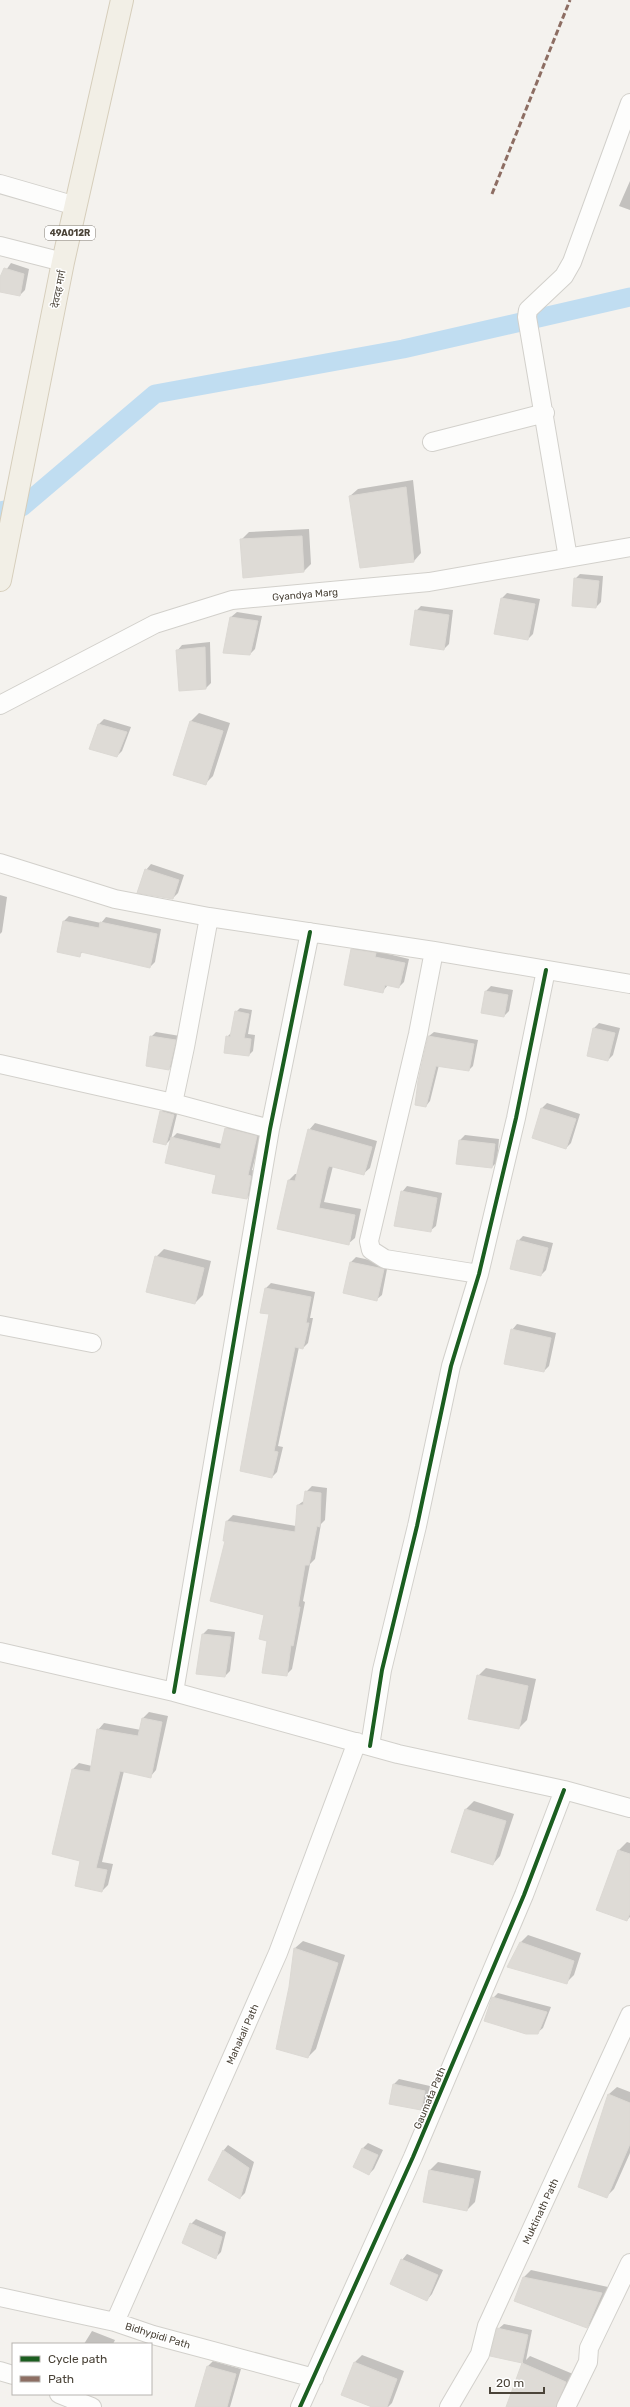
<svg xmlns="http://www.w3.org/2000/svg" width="630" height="2407" font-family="Rubik,'Noto Sans Devanagari',sans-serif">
<rect width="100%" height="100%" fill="#f4f2ee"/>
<path fill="#0003" d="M630,181V210L619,206Z
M11,263L29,269L25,290L20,295L0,291V279Z
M413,480L421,553L414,561L350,496L358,489Z
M309,529L311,564L303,572L241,540L249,532Z
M580,574L603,576L601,602L596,607L575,579Z
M507,593L540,599L533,634L528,639L502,598Z
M421,606L453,610L449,644L444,649L416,611Z
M237,612L262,616L255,649L250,654L231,617Z
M210,642L211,683L206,688L177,651L182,645Z
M199,713L230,723L213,776L205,784L174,774L191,721Z
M104,719L131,727L122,751L117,756L90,748L99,724Z
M151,864L184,875L178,893L173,898L146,870Z
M0,895L7,897L2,932L0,934Z
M69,916L101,923L106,917L161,929L155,962L150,967L84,951L79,955L64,921Z
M357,945L379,948L380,952L409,959L404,982L399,987L388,985L382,992L352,950Z
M491,986L513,990L509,1011L504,1016L486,991Z
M240,1008L252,1010L248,1034L255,1035L253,1051L249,1055L227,1037L231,1033L236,1012Z
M599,1023L620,1028L613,1055L608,1060L588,1055L594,1028Z
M156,1032L180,1036L174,1064L169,1069L151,1037Z
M434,1032L478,1040L473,1066L469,1070L439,1065L430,1101L426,1106L429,1036Z
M547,1103L580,1114L571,1143L566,1148L533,1137L542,1108Z
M166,1107L178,1110L171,1139L166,1144L161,1112Z
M231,1123L262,1131L252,1170L256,1171L252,1193L247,1198L172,1138L177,1133L222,1144L226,1128Z
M315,1123L377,1141L370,1168L363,1174L333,1166L324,1202L361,1209L355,1238L348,1244L279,1229L289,1180L295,1174H298L309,1130Z
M465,1135L499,1139L497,1162L492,1167L460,1140Z
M407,1186L442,1193L436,1226L430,1231L402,1192Z
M523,1236L553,1243L546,1270L541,1275L518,1241Z
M164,1249L211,1261L203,1295L195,1303L156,1257Z
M356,1257L388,1264L382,1295L376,1300L351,1262Z
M271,1283L315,1292L310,1318H313L308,1343L303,1348L299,1347L278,1446L283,1447L277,1472L272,1477L270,1314L266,1288Z
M517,1324L556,1333L549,1366L544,1371L512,1330Z
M312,1486L327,1488L325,1520L321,1524L315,1559L310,1564L303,1601L305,1602L292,1669L286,1675L268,1640L265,1614L224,1540L227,1521L233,1515L296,1526L298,1505L305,1500L306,1492Z
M208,1629L235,1632L230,1671L225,1676L203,1634Z
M486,1668L536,1679L527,1720L519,1728L478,1676Z
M149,1712L168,1716L156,1770L150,1777L124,1771L102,1862L113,1864L108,1885L102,1891L81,1861L73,1769L79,1763L92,1766L98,1730L104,1723L141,1730L143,1718Z
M474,1801L514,1814L500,1856L493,1864L453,1852L466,1809Z
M627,1842L630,1843V1917L627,1920L597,1909L619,1850Z
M528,1935L581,1953L574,1975L566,1983L520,1943Z
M303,1941L345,1955L316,2049L308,2057L290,1987L295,1948Z
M498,1993L551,2007L543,2028L537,2033L493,1998Z
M399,2079L430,2086L426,2104L421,2109L394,2084Z
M617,2087L630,2092V2153L614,2189L607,2196L579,2186L609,2094Z
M368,2143L383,2150L374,2169L369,2174L354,2167L363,2148Z
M228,2145L254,2162L245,2193L240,2198L223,2151Z
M438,2162L481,2171L475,2202L467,2210L430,2170Z
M196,2219L226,2232L221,2252L216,2257L191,2224Z
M407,2254L443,2270L432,2294L427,2300L402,2260Z
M531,2270L608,2287L594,2320L587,2327L524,2277Z
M504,2324L532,2330L526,2360L530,2356L573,2374L568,2407H557L554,2403V2407H515L508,2404L523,2362L492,2355L498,2329Z
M92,2331L115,2340L113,2344H84Z
M362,2355L404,2371L392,2403L388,2407H375L354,2363Z
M213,2361L241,2369L230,2407H196L208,2366Z"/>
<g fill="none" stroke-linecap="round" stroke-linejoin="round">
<path stroke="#c0ddf1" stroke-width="19" d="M0,511L22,507L155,394L403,349L630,297"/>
</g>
<path fill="#dedbd6" stroke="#dcd9d4" d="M4,268L24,274L20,296L0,292V277Z
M406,487L414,562L360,568L349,496Z
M302,536L304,572L243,578L240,539Z
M574,578L599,581L596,608L572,606Z
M501,598L535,604L528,640L494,634Z
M415,610L449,615L444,650L410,645Z
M230,617L258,621L250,655L223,653Z
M205,647L206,689L179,691L176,650Z
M190,721L223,731L206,785L173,775Z
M98,724L127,732L117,757L89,749Z
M145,869L179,880L173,899L137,893Z
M63,921L99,928L100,922L157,934L150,968L81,952L80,957L57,952Z
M351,949L376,953L375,957L405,963L399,988L385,985L383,993L344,985Z
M485,991L508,995L504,1017L481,1013Z
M235,1011L249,1014L244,1038L251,1039L249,1056L224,1053L226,1036L230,1037Z
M593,1028L615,1033L608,1061L587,1056Z
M150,1036L176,1040L169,1070L146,1066Z
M428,1036L474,1044L469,1071L436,1066L426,1107L415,1105L418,1081Z
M541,1108L576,1119L566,1149L532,1138Z
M160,1111L174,1115L166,1145L153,1142Z
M225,1128L257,1136L248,1175L251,1176L247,1199L212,1193L216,1175L165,1163L171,1137L220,1149Z
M308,1129L372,1147L364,1175L329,1166L327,1170L319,1208L355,1215L349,1245L277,1229L288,1180L295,1181Z
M459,1140L495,1144L492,1168L456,1164Z
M401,1191L437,1198L431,1232L394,1226Z
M517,1240L548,1248L541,1276L510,1269Z
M155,1256L204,1268L195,1304L146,1292Z
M350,1262L384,1269L377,1301L343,1293Z
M265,1288L311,1297L306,1323H309L303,1349L295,1347L274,1451L278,1452L272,1478L240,1471L269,1314L260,1313Z
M511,1329L551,1338L544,1372L504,1364Z
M305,1491L321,1493L320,1527L317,1526L309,1565H305L298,1607H300L293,1646L291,1645L287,1676L262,1673L267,1641L259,1639L264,1615L210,1601L225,1541H223L226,1521L295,1532L297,1505H303Z
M202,1634L231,1637L225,1677L196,1674Z
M477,1675L528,1686L519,1729L468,1719Z
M142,1718L162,1722L151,1778L120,1771L96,1868L107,1870L102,1892L75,1886L80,1861L52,1854L72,1769L90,1772L97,1729L138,1736Z
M465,1809L506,1821L493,1865L451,1852Z
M618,1850L630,1854V1913L627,1921L596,1910Z
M520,1942L574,1961L567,1984L507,1967Z
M294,1948L338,1963L308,2058L276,2049L289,1987Z
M492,1997L547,2012L538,2034H526L484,2021Z
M393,2084L425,2091L421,2110L389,2104Z
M608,2094L630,2103V2144L607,2198L578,2187Z
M362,2148L378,2155L369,2175L353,2167Z
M223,2150L249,2168L240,2199L208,2180Z
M429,2170L474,2179L467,2211L423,2202Z
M190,2223L222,2237L216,2259L182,2243Z
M401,2259L438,2275L427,2301L390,2284Z
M523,2277L602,2293L587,2328L514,2301Z
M497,2328L528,2335L522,2363L490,2356Z
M354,2362L397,2379L387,2407H372L341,2395Z
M522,2363L566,2382L556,2407H506Z
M207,2366L236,2374L227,2407H195Z"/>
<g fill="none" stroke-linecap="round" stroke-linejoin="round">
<g stroke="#d2d0cb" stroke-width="20">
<path id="minor" d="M0,184L76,206
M0,246L63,262
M432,442L545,413
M568,558L527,317L528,310L564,276L572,262L630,103
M0,705L155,624L232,600L429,582L630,547
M0,863L115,899L209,917L434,951L630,984
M209,917L185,1047L173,1103L270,1129
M434,951L418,1034L369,1241L371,1250L385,1259L479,1274
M0,1064L173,1103
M0,1325L92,1343
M0,1652L174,1692L398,1754L564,1790L630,1808
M174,1692L270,1129L310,932
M370,1746L382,1670L417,1526L451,1366L479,1274L516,1118L546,970
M0,2297L115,2322L153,2335L314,2378
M115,2322L278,1953L357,1742
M0,2371L13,2375
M59,2394L92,2407
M300,2407L413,2157L524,1895L564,1790
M449,2407L480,2354L487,2326L630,2015
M566,2407L588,2362L589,2348L630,2263"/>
</g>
<g stroke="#d6cebb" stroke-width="24">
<path id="major" d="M0,580L63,262L122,0"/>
</g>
<use href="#minor" stroke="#fdfdfc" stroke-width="18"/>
<use href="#major" stroke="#f2efe6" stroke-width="22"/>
<path stroke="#8d6e63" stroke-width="3" stroke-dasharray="6 3" stroke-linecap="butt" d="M492,194L570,0"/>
<g stroke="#fff" stroke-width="6">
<path id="cycleway" d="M174,1692L270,1129L310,932
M370,1746L382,1670L417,1526L451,1366L479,1274L516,1118L546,970
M300,2407L413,2157L524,1895L564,1790"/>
</g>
<use href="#cycleway" stroke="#1b5e20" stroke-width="4"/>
</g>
<g text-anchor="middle" stroke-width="3" stroke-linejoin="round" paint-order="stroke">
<rect fill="#fff" stroke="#817c74" stroke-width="1" x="45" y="226" width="50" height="14" rx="3"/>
<g font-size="9" font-weight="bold" fill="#4b4439">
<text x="70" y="236">49A012R</text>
</g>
<g font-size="10" fill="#4b4439" stroke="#fff">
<text transform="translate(58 289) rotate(-79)" y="4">देवदह मार्ग</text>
<text transform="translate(305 594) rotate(-5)" y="4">Gyandya Marg</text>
<text transform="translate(242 2034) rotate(-66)" y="4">Mahakali Path</text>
<text transform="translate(429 2098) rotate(-67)" y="4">Gaumata Path</text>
<text transform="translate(540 2211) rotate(-65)" y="4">Muktinath Path</text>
<text transform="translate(158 2335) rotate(17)" y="4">Bidhypidi Path</text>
</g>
</g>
<rect x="12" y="2343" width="140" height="52" fill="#ffffff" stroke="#b7b4b0"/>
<rect x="20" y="2356" width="20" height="6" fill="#1b5e20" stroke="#b7b4b0"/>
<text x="48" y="2363" font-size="12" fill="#4b4439">Cycle path</text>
<rect x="20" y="2376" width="20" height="6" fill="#8d6e63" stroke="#b7b4b0"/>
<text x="48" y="2383" font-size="12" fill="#4b4439">Path</text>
<path d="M490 2387v6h54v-6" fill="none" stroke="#4b4439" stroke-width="2"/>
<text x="496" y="2387" font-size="12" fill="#4b4439" stroke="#ffffff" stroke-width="3" paint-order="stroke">20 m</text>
</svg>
